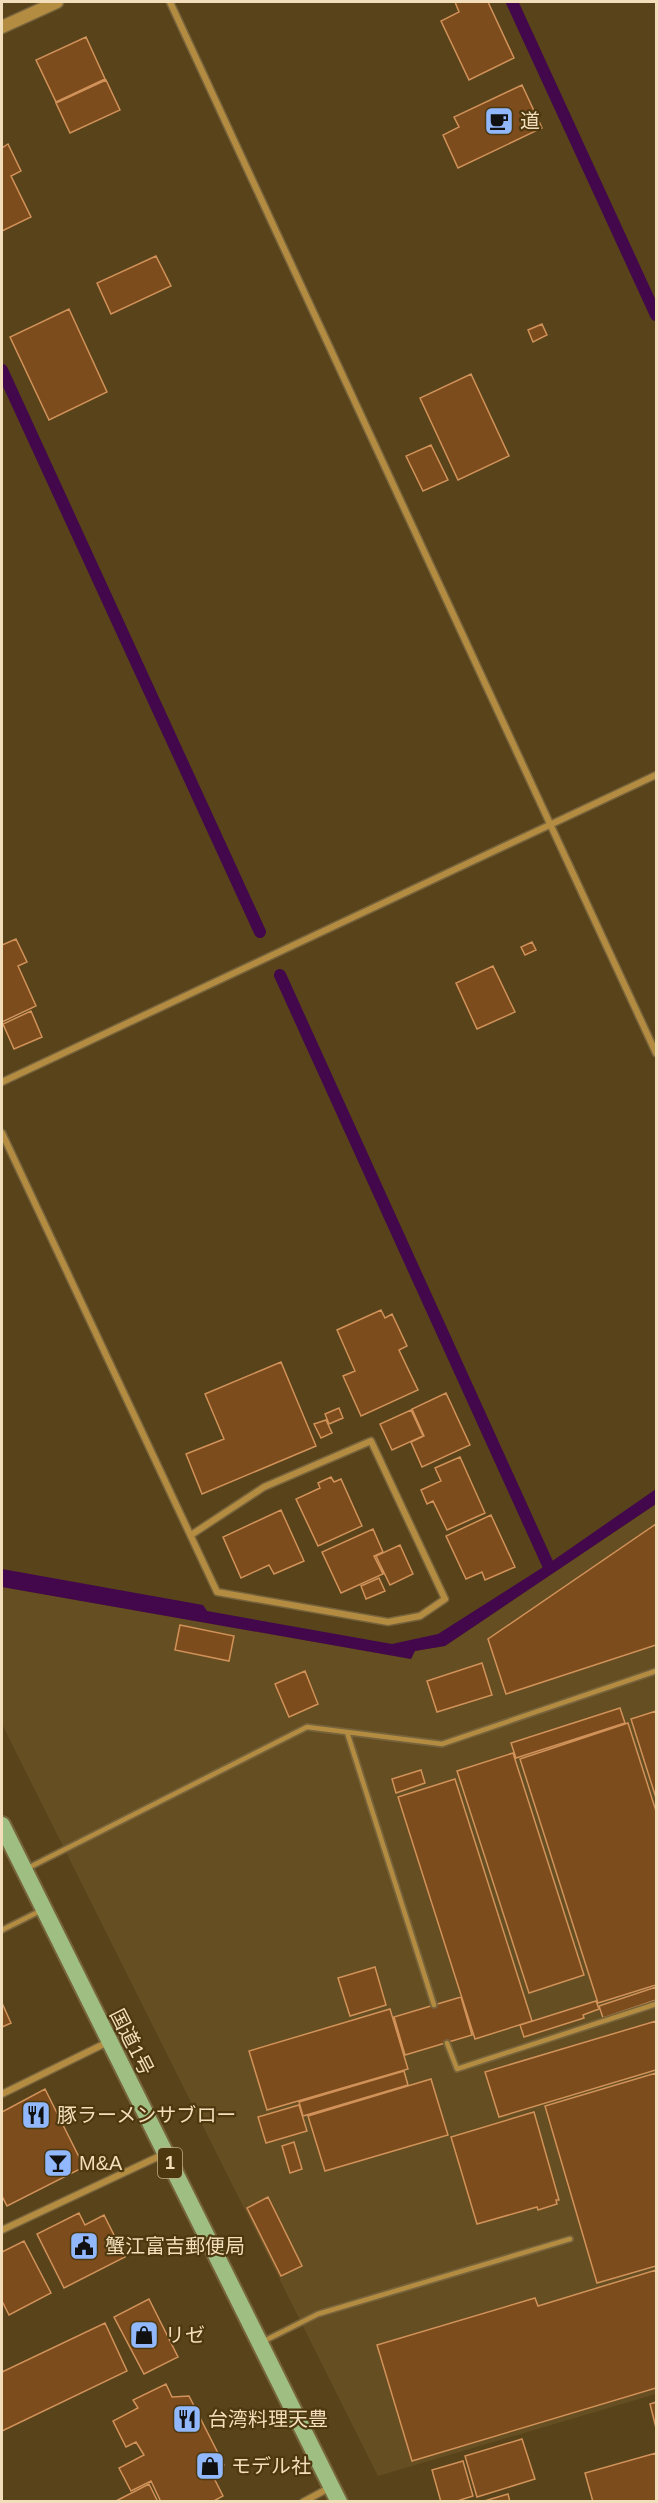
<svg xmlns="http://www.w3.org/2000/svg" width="658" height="2503" font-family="Helvetica,'Noto Sans JP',sans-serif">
<rect width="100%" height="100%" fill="#58431b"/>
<path fill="#654e21" d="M656,1504V2394L378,2476L2,1724V1587L411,1659L415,1651L445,1646Z"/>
<path fill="#42084b" d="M656,1489V1504L445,1646L415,1651L411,1659L2,1587V1569L203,1605L207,1611L392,1644L438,1634L548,1564Z"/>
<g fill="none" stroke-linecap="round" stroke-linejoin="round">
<path stroke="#42084b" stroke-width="12" d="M512,2L656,315
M2,370L260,932
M280,975L549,1567"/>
</g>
<path fill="#7d4c1c" stroke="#d1925a" stroke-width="1.5" d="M455,2H488L514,58L469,80L441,21L459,12Z
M86,37L105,79L56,102L36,60Z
M106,80L120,110L70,133L56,103Z
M522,85L542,128L458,168L443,135L459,127L454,117Z
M8,144L21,171L11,176L31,217L2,231V148Z
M156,256L171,286L111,314L97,283Z
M69,309L107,392L49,420L10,337Z
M542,324L547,335L533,342L528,330Z
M471,374L509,456L458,480L420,398Z
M431,445L448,480L423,491L406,456Z
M16,939L27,962L18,966L36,1006L2,1022V945Z
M532,942L536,950L525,955L521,947Z
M493,966L515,1012L477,1029L456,983Z
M31,1011L42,1037L14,1049L3,1024Z
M381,1310L385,1318L392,1314L407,1346L399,1350L418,1390L361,1416L343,1376L355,1371L337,1330Z
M281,1362L316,1446L202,1494L186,1454L224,1439L205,1394Z
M446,1393L470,1445L422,1467L411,1442L424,1436L412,1409Z
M339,1408L343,1418L329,1424L325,1414Z
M411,1410L423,1436L392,1450L380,1424Z
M326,1420L332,1433L321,1438L314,1424Z
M460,1457L485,1513L447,1530L433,1501L427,1504L421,1490L441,1481L435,1468Z
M331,1477L334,1482L341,1479L362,1526L318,1546L296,1499L320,1488L318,1483Z
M281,1510L304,1561L274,1574L269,1565L241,1578L223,1537Z
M491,1515L515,1567L485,1580L482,1572L466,1579L446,1536Z
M656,1524V1645L506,1694L488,1639Z
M373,1529L383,1552L374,1556L383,1574L341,1593L322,1552Z
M400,1545L413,1574L390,1585L376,1556Z
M379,1578L385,1591L366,1599L361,1586Z
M180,1625L234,1636L229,1661L175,1650Z
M482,1663L492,1695L437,1712L427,1681Z
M305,1671L318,1704L289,1717L275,1684Z
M620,1708L625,1723L516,1758L511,1743Z
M656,1711V1798L631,1719Z
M628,1723L656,1811V1985L598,2003L520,1759Z
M513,1753L584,1975L529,1993L457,1771Z
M421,1770L425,1783L396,1793L392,1779Z
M455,1779L532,2021L475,2039L398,1797Z
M375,1967L386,2005L350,2016L338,1978Z
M656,1987V2000L603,2018L599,2006Z
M461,1997L472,2035L405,2055L394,2017Z
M596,2001L599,2009L583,2015L584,2018L524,2037L520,2025Z
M2,2003L11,2023L2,2027Z
M390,2009L408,2069L267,2110L249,2051Z
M656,2021V2070L499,2117L485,2072Z
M404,2071L408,2085L303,2116L299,2102Z
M656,2073V2266L597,2283L545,2106Z
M431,2079L448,2135L325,2171L308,2116Z
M45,2089L84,2167L7,2206L2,2196V2112Z
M299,2105L307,2131L266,2143L258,2117Z
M534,2112L559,2200H556L557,2204L538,2210L537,2207L477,2224L451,2137Z
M294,2142L302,2169L290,2173L282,2146Z
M268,2197L302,2266L281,2276L247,2208Z
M79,2213L85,2225L104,2215L125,2257L64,2288L37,2234Z
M24,2241L51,2293L9,2315L2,2301V2252Z
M656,2270V2388L412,2461L377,2345L535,2298L538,2306Z
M149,2299L178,2357L144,2374L114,2317Z
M105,2323L127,2371L2,2431V2372Z
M166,2384L172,2397L189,2396L224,2465L215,2480L223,2496L212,2502H161L151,2481L131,2491L119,2468L144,2455L136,2442L126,2447L113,2421L138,2408L133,2400Z
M656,2402V2428L650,2404Z
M522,2439L535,2479L477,2497L465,2456Z
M656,2453V2502H593L585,2473Z
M463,2461L473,2496L454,2502H441L432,2470Z
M149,2484L158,2502H114Z
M508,2494L510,2502H481Z"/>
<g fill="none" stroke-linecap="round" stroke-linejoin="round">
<g stroke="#77633c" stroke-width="8">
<path id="service" d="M347,1732L434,2005
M28,1868L307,1727L442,1744L656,1671
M2,1930L42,1910
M447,2043L457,2069L656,2004
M262,2342L318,2314L570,2239"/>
</g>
<g stroke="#77633c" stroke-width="9">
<path id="minor" d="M170,2L656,1053
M2,1082L656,775
M2,1133L217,1592L388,1622L420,1616L445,1599L371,1441L264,1487L191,1535
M2,2094L108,2042
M2,2230L164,2154
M303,2502L329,2488"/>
</g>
<g stroke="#77633c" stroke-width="15">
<path id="secondary" d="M2,27L57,2"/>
</g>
<g stroke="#77633c" stroke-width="20">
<path id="trunk" d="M2,1825L339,2502"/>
</g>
<use href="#service" stroke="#b38c41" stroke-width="4.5"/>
<use href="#minor" stroke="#b38c41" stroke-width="6"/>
<use href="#secondary" stroke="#b38c41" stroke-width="12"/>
<use href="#trunk" stroke="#9ebf81" stroke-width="16"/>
</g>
<defs>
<g id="cafe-square" transform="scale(1.5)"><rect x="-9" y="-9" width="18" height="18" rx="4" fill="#91b8fd" stroke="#4d380f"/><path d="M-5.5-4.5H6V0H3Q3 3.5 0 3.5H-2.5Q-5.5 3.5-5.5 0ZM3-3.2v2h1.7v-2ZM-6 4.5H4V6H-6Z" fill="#111"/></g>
<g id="restaurant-square" transform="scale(1.5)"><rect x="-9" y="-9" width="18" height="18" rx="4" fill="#91b8fd" stroke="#4d380f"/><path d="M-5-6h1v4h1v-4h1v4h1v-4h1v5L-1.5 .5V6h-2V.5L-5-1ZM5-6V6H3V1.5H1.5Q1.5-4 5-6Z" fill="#111"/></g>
<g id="bar-square" transform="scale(1.5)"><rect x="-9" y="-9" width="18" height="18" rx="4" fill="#91b8fd" stroke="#4d380f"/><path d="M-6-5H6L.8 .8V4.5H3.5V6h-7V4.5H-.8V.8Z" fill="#111"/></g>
<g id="civic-square" transform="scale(1.5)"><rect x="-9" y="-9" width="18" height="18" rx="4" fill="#91b8fd" stroke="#4d380f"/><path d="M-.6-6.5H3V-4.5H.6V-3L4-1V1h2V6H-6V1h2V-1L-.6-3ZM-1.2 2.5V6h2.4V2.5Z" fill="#111"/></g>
<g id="shop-square" transform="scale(1.5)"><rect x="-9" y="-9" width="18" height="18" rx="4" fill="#91b8fd" stroke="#4d380f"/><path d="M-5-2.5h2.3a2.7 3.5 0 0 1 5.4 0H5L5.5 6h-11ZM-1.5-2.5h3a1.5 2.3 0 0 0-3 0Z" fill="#111"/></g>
</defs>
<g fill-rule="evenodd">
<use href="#cafe-square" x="499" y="121"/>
<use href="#restaurant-square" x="36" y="2115"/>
<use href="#bar-square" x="58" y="2163"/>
<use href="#civic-square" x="84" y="2246"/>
<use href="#shop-square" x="144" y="2335"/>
<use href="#restaurant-square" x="187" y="2419"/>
<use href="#shop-square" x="210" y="2466"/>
</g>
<g text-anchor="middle" stroke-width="4.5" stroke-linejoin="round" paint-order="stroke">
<rect fill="#4d380f" stroke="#c0ac87" stroke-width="1.5" x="158" y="2148" width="24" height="30" rx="4.5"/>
<g font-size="18" font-weight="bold" fill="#f2deba">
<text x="170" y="2169">1</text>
</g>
<g font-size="20" fill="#f2deba" stroke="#4d380f" text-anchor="start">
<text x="520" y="128">道</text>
<text x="57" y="2122">豚ラーメンサブロー</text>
<text x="79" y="2170">M&amp;A</text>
<text x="105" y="2253">蟹江富吉郵便局</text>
<text x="165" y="2342">リゼ</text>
<text x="208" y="2426">台湾料理天豊</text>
<text x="231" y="2473">モデル社</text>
</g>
<g font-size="20" fill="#f2deba" stroke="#4d380f">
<text transform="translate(132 2042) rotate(63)" y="7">国道1号</text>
</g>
</g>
<rect width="658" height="2503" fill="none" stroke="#f2deba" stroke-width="6"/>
</svg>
